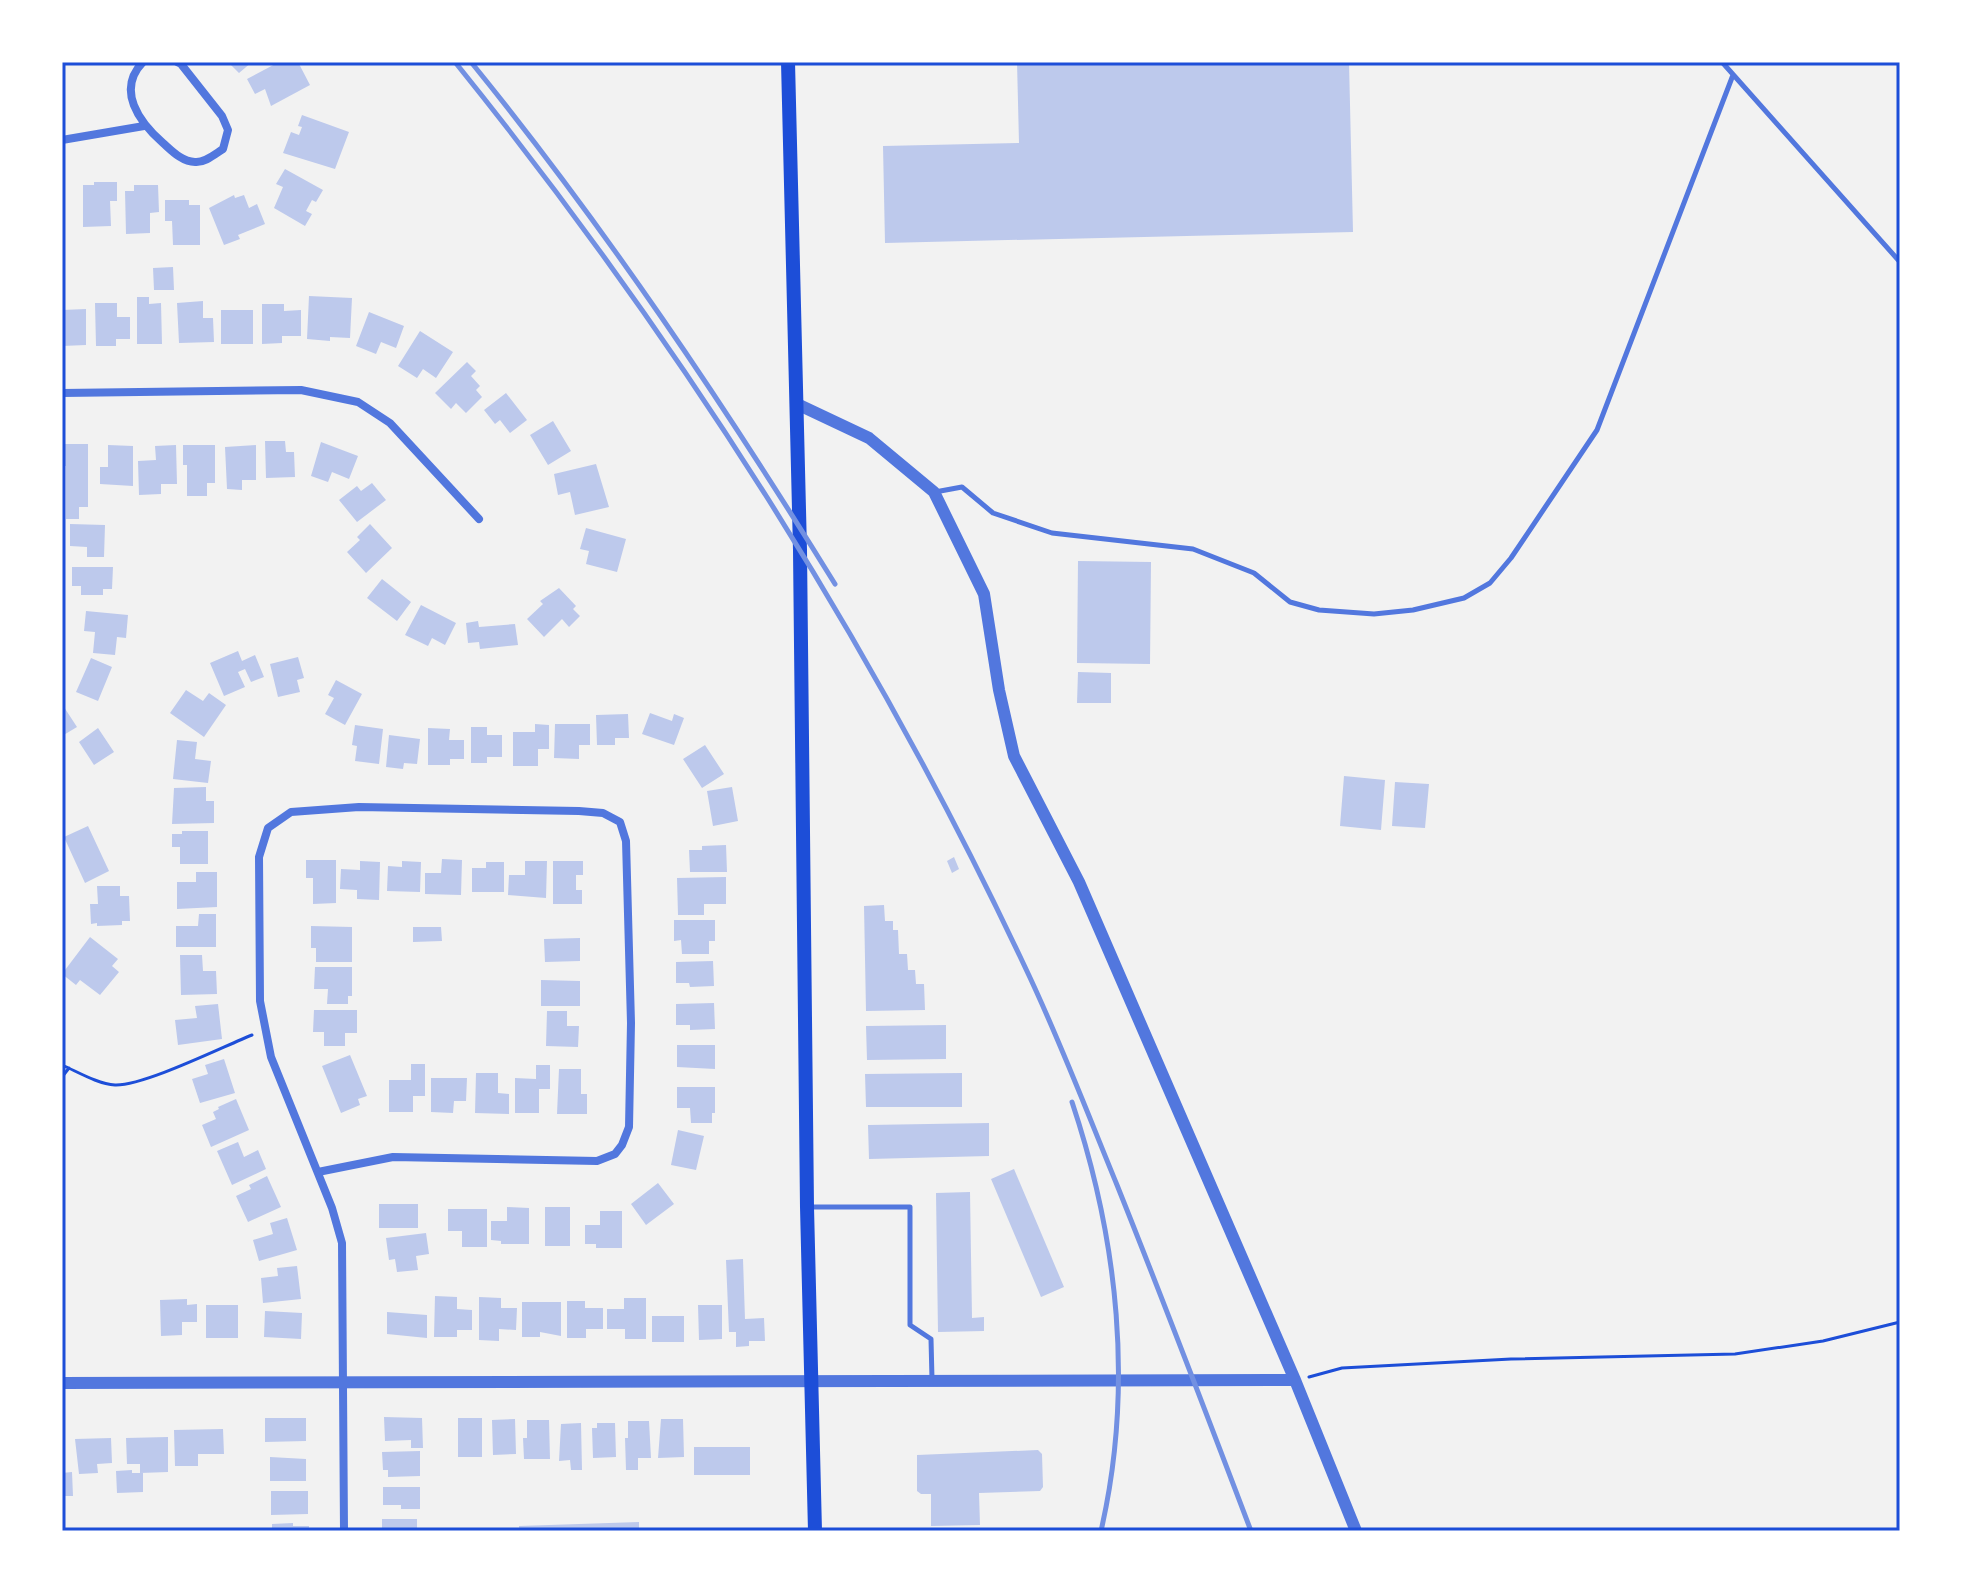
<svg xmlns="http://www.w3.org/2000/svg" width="1962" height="1593" font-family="Helvetica,sans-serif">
<rect width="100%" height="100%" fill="#f2f2f2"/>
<path fill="#bdc9ec" d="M228,62H252L239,73Z
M279,62H298L310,85L271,106L265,89L255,94L247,79Z
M1017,62H1349L1353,232L885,243L883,146L1019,143Z
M302,115L349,132L335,169L283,153L291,132L299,135L302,127L298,126Z
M285,169L323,190L316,202L312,200L306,211L312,214L305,226L274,208L283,187L276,184Z
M94,182H117V201H110L111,226L83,227V185H94Z
M134,185H158L159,212L150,213V233L126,234L125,191H134Z
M234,195L235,198L244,195L249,208L257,204L265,224L238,235L240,239L224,245L209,208Z
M165,200H189V205H200V245H173L172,221H165Z
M173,267L174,290H154L153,268Z
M309,296L352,298L350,338L330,337V341L307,339Z
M137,297H149V304L161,303L162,344H137Z
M203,301V318H213L214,342L179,343L177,303Z
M95,303H117V317H130V339H116V346H96Z
M262,304H284V311L301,310V336H282V343L262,344Z
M86,309V345L62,346V310Z
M221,310H253V344H221Z
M369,312L404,326L396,348L381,342L376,354L356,346Z
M420,331L453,352L436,378L423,369L417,378L398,366Z
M467,362L476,371L471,376L480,386L476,390L482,397L466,413L456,403L451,409L435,393Z
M506,393L527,420L510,433L500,420L495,424L484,410Z
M553,421L571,451L548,465L530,435Z
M265,441H285L286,452H294L295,477L266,478Z
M321,442L358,456L349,479L332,472L328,482L311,476Z
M62,444H88V507H79V519H66V466H62Z
M108,445L133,446V486L100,484V467H108Z
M176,445L177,484H161V494L139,495L138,461L156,460L155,446Z
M183,445H215V483H207V496H187V465H183Z
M256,445V480H242V490L227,489L225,447Z
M596,464L609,507L575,515L570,492L558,495L554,474Z
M372,483L386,500L357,522L339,500L357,486L361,491Z
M70,524L105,525L104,557H87V547L70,546Z
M370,524L392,548L366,573L347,552L360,540L357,537Z
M586,528L626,539L617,572L586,564L589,551L580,549Z
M1078,561L1151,562L1150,664L1077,663Z
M72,567H113L112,589H103V595H81V586H72Z
M382,579L411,602L397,621L367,598Z
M559,588L576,606L573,609L580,616L569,627L562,619L544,637L527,619L543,604L540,601Z
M421,605L456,623L445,645L432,638L428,646L405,635Z
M86,611L128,615L126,638L117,637L115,655L93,653L95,632L84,631Z
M478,621L479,627L515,624L518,645L480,649L479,642L468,643L466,623Z
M238,651L242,661L255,655L264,677L251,682L245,669L238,672L245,687L224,696L210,663Z
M298,657L304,678L297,680L300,692L278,697L270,664Z
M91,658L112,667L98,701L76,692Z
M1078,672L1111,673V703H1077Z
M336,680L362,694L345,725L325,714L334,698L328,695Z
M186,690L203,701L209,693L226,705L204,737L170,713Z
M62,704L77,727L62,736Z
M650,713L672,721L674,714L684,718L674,745L642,734Z
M628,714L629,738H615V745H597L596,715Z
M535,724L549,725V749H538V766H513V732H535Z
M555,724H590V745H579V759L554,758Z
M355,725L383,729L379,764L355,761L357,746L352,745Z
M471,727H487V735H502V757H487V763H471Z
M98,728L114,752L94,765L79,742Z
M428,728L450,729L449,740H464V759H450V765H428Z
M389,735L420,739L417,764L404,763L403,769L386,767Z
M177,740L197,742L195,759L211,761L208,783L173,779Z
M705,745L724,774L702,788L683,759Z
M1344,776L1385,780L1381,830L1340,826Z
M1395,782L1429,784L1425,828L1392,826Z
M206,787V801H214V823L172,824L174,788Z
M732,787L738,821L713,826L707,791Z
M88,826L109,871L85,883L64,837Z
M182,831H208V864H180V847H172V834H182Z
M726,845L727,872H690L689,850H702V846Z
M954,857L959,869L952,873L947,861Z
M442,859L462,860L461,895L425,894V873H441Z
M306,860H336V903L313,904V878H306Z
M360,861L380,862L379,900L357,899V890L340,889L341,869L360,870Z
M402,861L421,862L420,892L387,891L388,866L402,867Z
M525,861H547L546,898L508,895L509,875H525Z
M553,861H583V875H576V890H582V904H553Z
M486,862H504V892H472V868H486Z
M196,872H217V907L177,909V882H196Z
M726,877V904H704V915H678L677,878Z
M97,886H120V896H129L130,921H122V925L97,926V923L91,924L90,904H98Z
M884,905L885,921H893V930H898L899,954H907L908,970H915L916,984H924L925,1010L866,1011L864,906Z
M199,914H216V947H176V926H198Z
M674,920H715V941H709V954H682L681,940L674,941Z
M311,926L352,927V962H316V948H311Z
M413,927H441L442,941L413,942Z
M90,937L118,959L112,966L119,972L100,995L80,980L76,985L62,974Z
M580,938V961L545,962L544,939Z
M180,955H202L203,971H216L217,994L181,995Z
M713,961L714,986L690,987L689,983H676V962Z
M315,967H352V996H348V1004H327L328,989H314Z
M541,980L580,981V1006H541Z
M714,1003L715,1029L690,1030V1025H676V1004Z
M218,1004L222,1039L178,1045L175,1020L197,1018L195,1006Z
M314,1010H357V1033H345V1046H324V1032H313Z
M547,1011H567V1026H579L578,1047L546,1046Z
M946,1025V1059L867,1060L866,1026Z
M677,1045H715V1069L677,1067Z
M350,1055L367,1096L358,1099L360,1105L341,1113L322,1066Z
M224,1059L235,1093L200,1103L192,1079L208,1074L205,1065Z
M411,1064H425V1096H413V1112H389V1080H411Z
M536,1065H550V1089H539V1113H515V1078L536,1079Z
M559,1069H581V1094H587V1114H557Z
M476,1073H498V1093L509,1094V1114L475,1113Z
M962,1073V1107H866L865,1074Z
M431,1078H467L466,1101H454L453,1113L431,1112Z
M677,1087H715V1113H712V1123H691L690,1108H677Z
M236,1099L249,1130L211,1147L202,1125L216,1119L213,1112L219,1109L218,1107Z
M989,1123V1156L869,1159L868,1125Z
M678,1130L704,1136L696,1170L671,1165Z
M238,1142L244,1157L258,1150L266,1169L232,1185L217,1151Z
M1014,1169L1064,1287L1041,1297L991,1179Z
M267,1176L281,1207L248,1222L236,1196L251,1189L249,1185Z
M658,1183L674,1204L646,1225L631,1204Z
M970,1192L972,1318L984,1317V1331L938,1332L936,1193Z
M379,1204H418V1228H379Z
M507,1207L529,1208V1244H501V1241L491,1240V1221H507Z
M545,1207H570V1246H545Z
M448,1209H487V1247H462V1231H448Z
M600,1211H622V1248H596V1244H585V1225H600Z
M287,1218L297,1250L259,1261L253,1240L273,1234L270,1223Z
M426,1233L429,1254L416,1256L418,1270L397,1272L395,1259L389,1260L386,1238Z
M743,1259L745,1319L764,1318L765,1341H749V1346L736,1347V1332H729L726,1260Z
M297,1266L301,1299L263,1303L261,1278L278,1276L277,1268Z
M435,1296L457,1297V1309L472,1310V1330H457V1337H434Z
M479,1297L501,1298V1308H517L516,1330L499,1329V1341L479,1340Z
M624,1298H646V1339H625V1329H607V1309H624Z
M187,1299V1305L197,1304V1322H182V1335L161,1336L160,1300Z
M567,1301H585V1308H603V1329H586V1338H567Z
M522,1302H561V1336L540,1332V1337H522Z
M206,1305H238V1338H206Z
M698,1305H722V1339L699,1340Z
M265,1311L302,1313L301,1339L264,1337Z
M387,1312L427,1315V1338L387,1334Z
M652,1316H684V1342H652Z
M384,1417L422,1418L423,1448H411V1440L385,1441Z
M265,1418H306V1441L265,1442Z
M458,1418H482V1457H458Z
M515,1419L516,1454L493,1455L492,1420Z
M661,1419H683L684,1457L658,1458Z
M527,1420H549L550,1459H524L523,1438H527Z
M628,1421H649L651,1458H638V1470H626L625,1438H628Z
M581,1423L582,1470H571L570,1460L559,1461L561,1424Z
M597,1423H615L616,1457L593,1458L592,1428H597Z
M223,1429L224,1454H198V1466H175L174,1430Z
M168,1437V1472L140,1473V1464H127L126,1438Z
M111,1438L112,1463L97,1464L98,1473L79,1474L75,1439Z
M694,1447H750V1475H694Z
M1038,1450L1042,1454L1043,1487L1040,1491L979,1493L980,1525L931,1526V1494H921L917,1491V1455Z
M420,1451V1476L388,1477V1470H383L382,1452Z
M270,1457L306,1459V1481H270Z
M132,1470V1473H143V1492L117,1493L116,1471Z
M72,1472L73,1496H62V1473Z
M383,1487H420V1509H401V1505H383Z
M271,1491H308V1514L271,1515Z
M382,1519H417V1531H382Z
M639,1522V1531H519V1526Z
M293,1523V1526H309V1531H272V1524Z"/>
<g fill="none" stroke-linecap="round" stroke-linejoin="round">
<path stroke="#1d4ed8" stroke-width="3" d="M62,1065C78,1072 98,1084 115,1085C144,1086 222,1047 252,1035
M62,1077L69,1068
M1309,1377L1342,1368L1511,1359L1735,1354L1823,1341L1900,1322"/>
<path stroke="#5277de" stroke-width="5" d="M1722,62L1900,262
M935,492L962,487L993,513L1052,533L1193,549L1254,573L1290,602L1319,610L1374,614L1413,610L1464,598L1490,583L1511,558L1597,430L1733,75
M808,1207H910V1325L931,1339L932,1379"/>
<path stroke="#5277de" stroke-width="8" d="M143,62C116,90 139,122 163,143C171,150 182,162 195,162C205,163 215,154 223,149L228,130L222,116L181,64L177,62
M62,140L144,126
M62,393L301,390L358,402L390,423L479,519
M318,1172L393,1157L597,1161L615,1154L622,1145L629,1127L631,1023L626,841L620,822L603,813L579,811L359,807L291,812L268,828L259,857L260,1001L271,1057L332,1208L342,1243L344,1531"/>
<path stroke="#5277de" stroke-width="12" d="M797,404L869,438L934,492L984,594L999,690L1014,756L1079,882L1295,1380L1356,1531
M62,1383L1295,1380"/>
<path stroke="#1d4ed8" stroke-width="14" d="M788,62L800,550L807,1207L815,1531"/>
<path stroke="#7290e2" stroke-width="5" d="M455,62C679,340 873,644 1025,967C1059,1038 1087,1112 1117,1185C1163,1300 1207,1415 1251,1531
M471,62C605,227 723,403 835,584
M1072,1102C1118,1240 1134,1387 1101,1531"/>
</g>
<rect width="1962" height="1593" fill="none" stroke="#ffffff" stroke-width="128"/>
<rect x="64" y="64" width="1834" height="1465" fill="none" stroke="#1d4ed8" stroke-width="3"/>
</svg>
